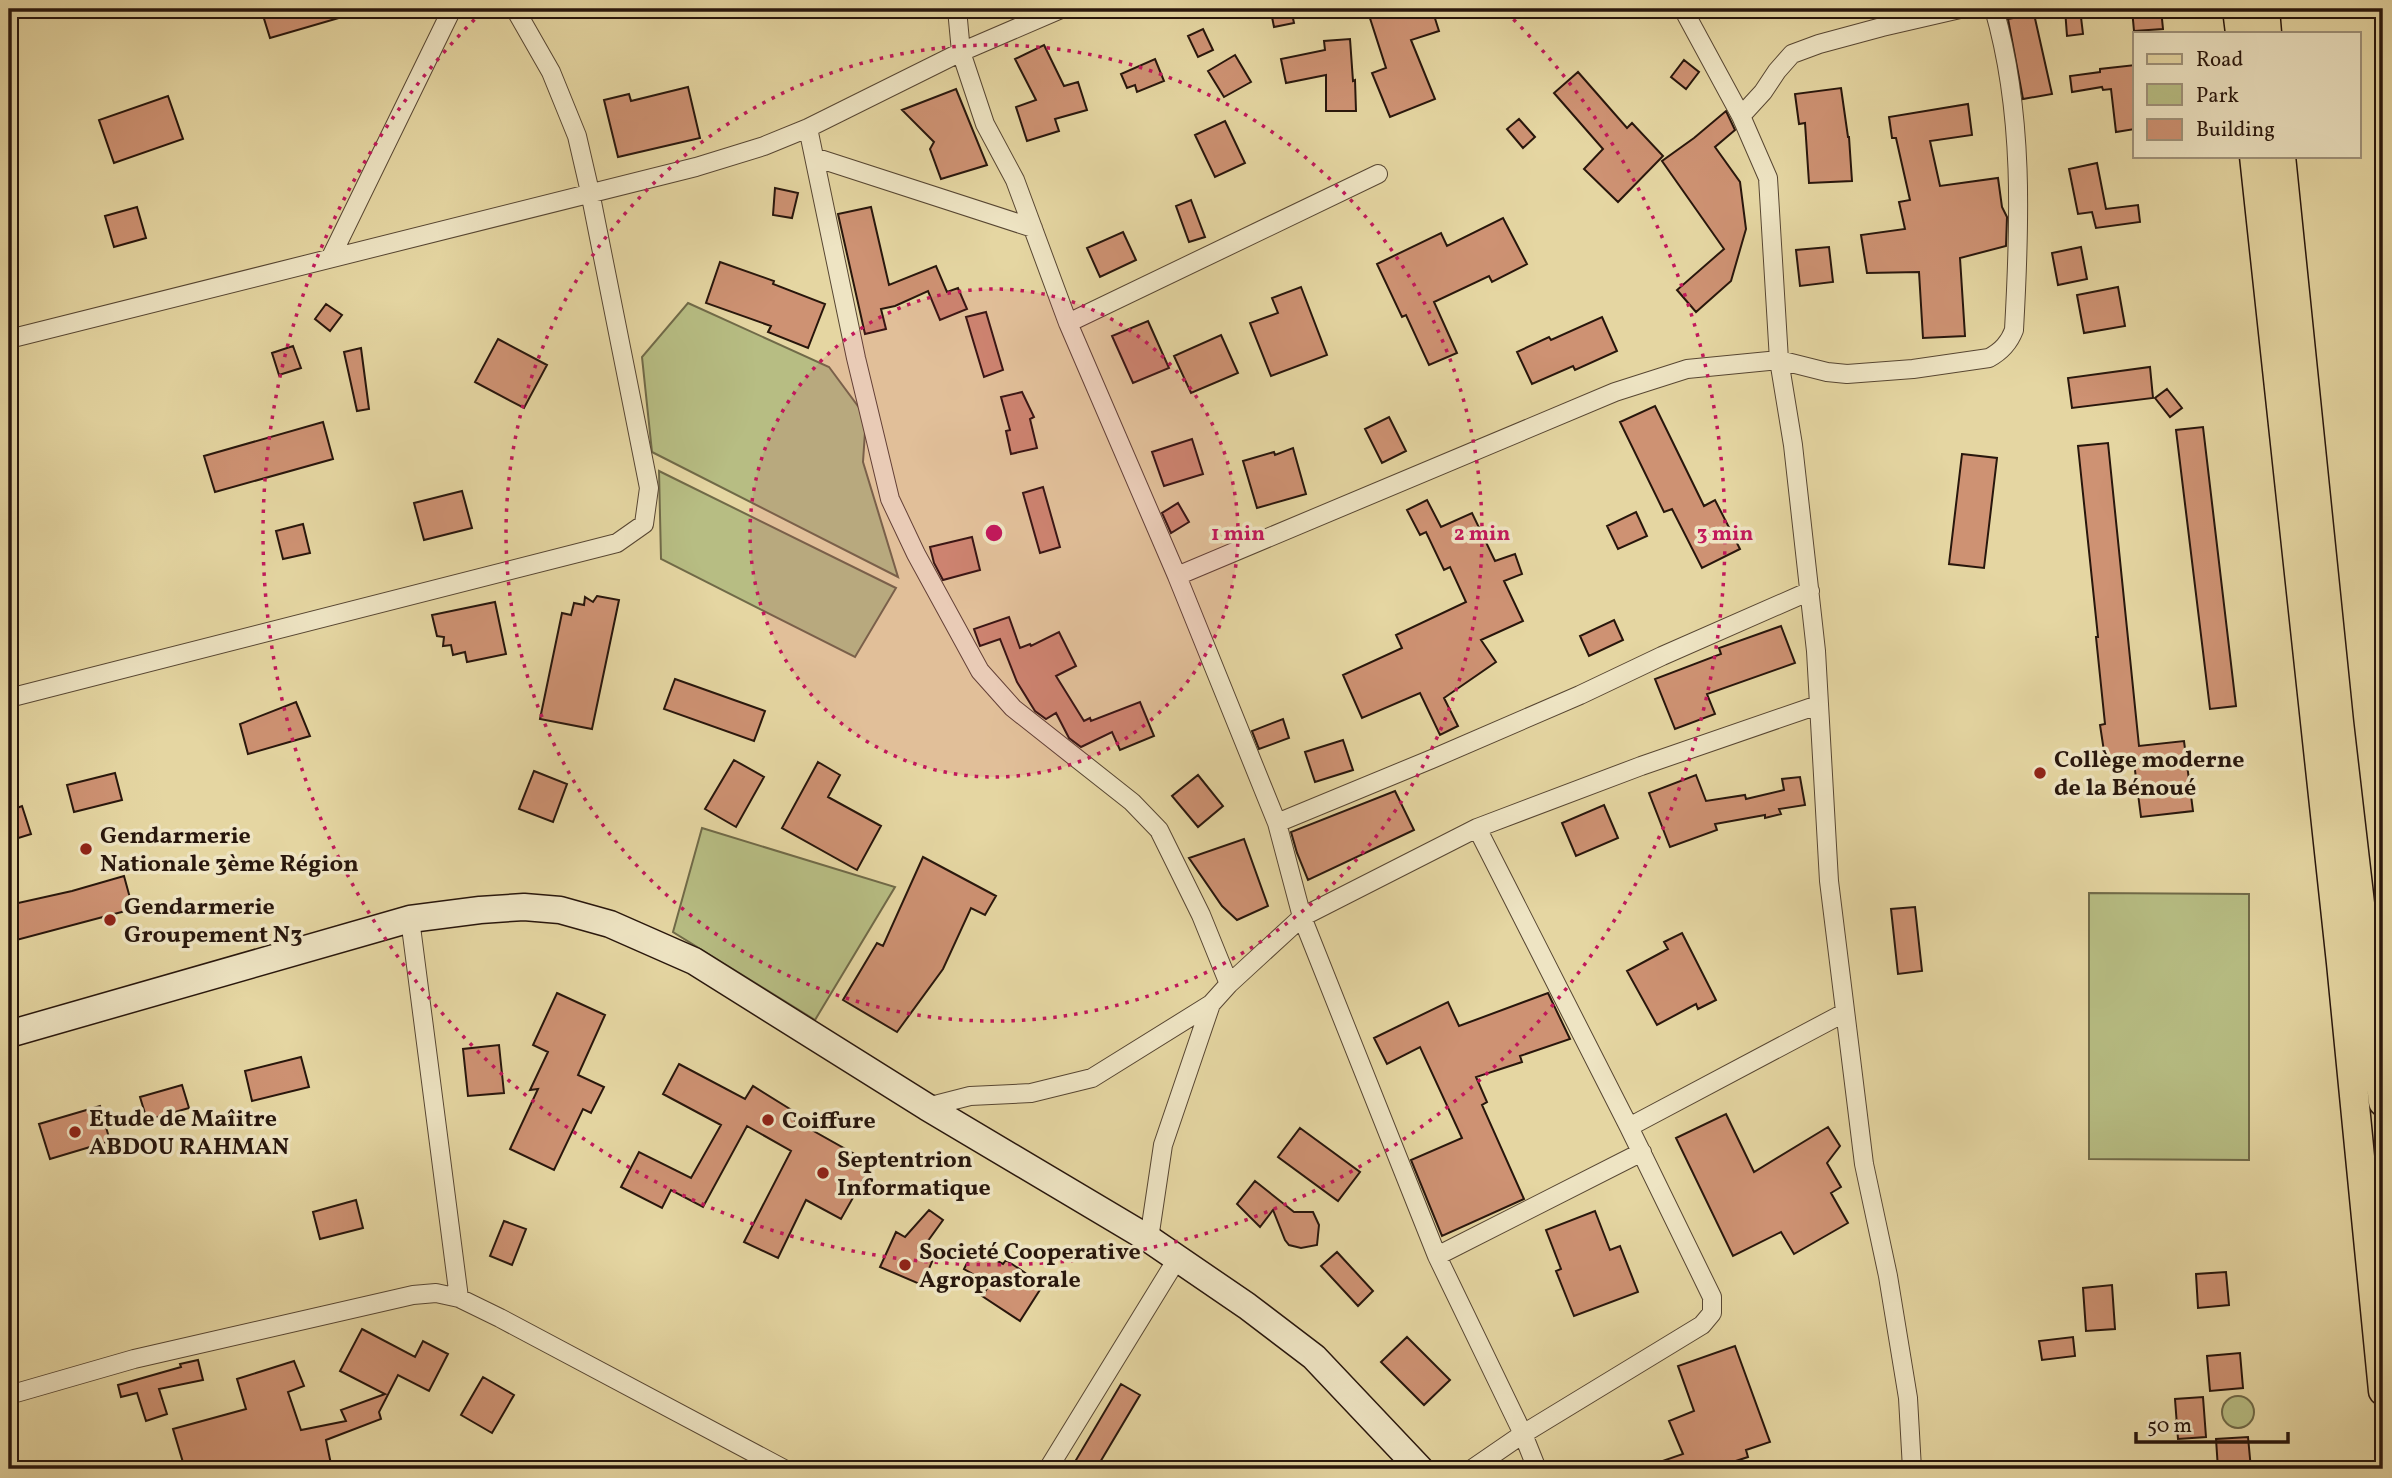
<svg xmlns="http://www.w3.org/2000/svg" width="2392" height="1478" font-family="Vollkorn,serif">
<rect width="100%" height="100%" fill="#e5d6a2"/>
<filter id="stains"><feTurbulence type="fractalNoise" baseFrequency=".00286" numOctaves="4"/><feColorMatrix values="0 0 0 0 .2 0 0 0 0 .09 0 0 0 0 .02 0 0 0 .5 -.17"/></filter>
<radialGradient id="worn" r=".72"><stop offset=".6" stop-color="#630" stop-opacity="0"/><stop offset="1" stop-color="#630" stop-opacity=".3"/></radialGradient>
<path fill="#b7bd83" stroke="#706a48" stroke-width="2" d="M688,303L829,367L866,417L863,462L898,577L652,452L642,357Z
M659,471L896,588L855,657L661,559Z
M702,828L895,887L815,1020L673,932Z
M2089,893L2249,894V1160L2089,1159Z
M2222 1412a16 16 0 1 1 32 0a16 16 0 1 1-32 0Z"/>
<path fill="#ce9273" stroke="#28160c" stroke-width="2" d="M261,9H356V13L270,38Z
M1291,9L1294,23L1274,27L1271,12Z
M1367,9H1432L1439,31L1411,40L1435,99L1390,117L1372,73L1386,68Z
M2065,9H2080L2083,34L2067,36Z
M2132,9H2161L2163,29L2134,31Z
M2034,14L2052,94L2023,99L2008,19Z
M1203,29L1213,50L1198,57L1188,36Z
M1350,39L1353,81L1355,80L1356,111H1326V75L1286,83L1281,59L1325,50L1324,41Z
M1044,45L1064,86L1078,82L1087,110L1055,119L1059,131L1027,141L1016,107L1036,100L1015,59Z
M1235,55L1251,82L1224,97L1208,71Z
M1155,59L1164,81L1137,92L1135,85L1127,88L1121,74Z
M1684,60L1699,72L1686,89L1671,77Z
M2135,65V129L2116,132L2111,89L2103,90L2102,87L2072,92L2070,76L2100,72V69Z
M1578,72L1627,128L1632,123L1663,156L1618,202L1584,169L1603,149L1554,93Z
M688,87L700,138L618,157L604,100L629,94L631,101Z
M1841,88L1848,137H1849L1852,181L1809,183L1805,123L1799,124L1795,94Z
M956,89L987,165L941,179L930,149L934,142L902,110Z
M168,96L183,139L114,163L99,120Z
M1968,104L1972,135L1930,141L1940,186L1998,178L2002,207L2007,217L2006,246L1960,258L1965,336L1923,338L1919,272L1867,273L1861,235L1905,229L1899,202L1910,200L1896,138H1892L1889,117Z
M1726,111L1735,130L1715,147L1740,182L1746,229L1731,281L1696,312L1677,290L1724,249L1662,161L1694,138Z
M1519,119L1535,137L1523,148L1507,129Z
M1225,121L1245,163L1215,177L1195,135Z
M2097,163L2106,209L2138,205L2140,222L2096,228L2092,212L2078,214L2069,169Z
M775,188L798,193L792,218L773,215Z
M1191,200L1205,237L1189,242L1176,206Z
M137,207L146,238L114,247L105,216Z
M871,207L889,285L936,266L947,292L958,288L967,309L940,320L928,291L895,306L881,309L886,329L865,334L838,214Z
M1503,218L1527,264L1492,282L1489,276L1434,302L1457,353L1429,365L1406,315L1402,317L1377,264L1441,233L1447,246Z
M1123,232L1136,260L1100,277L1087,248Z
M1829,247L1833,282L1800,286L1796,250Z
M2081,247L2087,279L2058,285L2052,253Z
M720,262L774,281L773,284L825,304L808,348L768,332L771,326L706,303Z
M1301,287L1327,355L1271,376L1250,323L1278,313L1272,298Z
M2118,287L2125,326L2084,333L2077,295Z
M326,304L342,315L330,331L315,319Z
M986,312L1003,370L984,377L966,317Z
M1602,317L1617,351L1575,370L1573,366L1532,384L1517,352L1549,337L1551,340Z
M1148,321L1169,368L1133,383L1112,336Z
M1221,335L1238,373L1191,393L1174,356Z
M498,339L547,365L524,408L475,382Z
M293,346L301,368L279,375L272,353Z
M361,348L369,409L357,411L344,352Z
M2150,367L2153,398L2072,408L2068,378Z
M2167,389L2182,408L2170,417L2155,398Z
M1022,392L1034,417L1030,419L1037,448L1011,454L1006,431L1010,430L1001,397Z
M1655,406L1704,506L1715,500L1740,549L1702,568L1672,509L1664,512L1620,422Z
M1389,417L1406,451L1382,463L1365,429Z
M323,422L333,459L215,492L204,456Z
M2203,427L2236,706L2210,709L2176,430Z
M1192,439L1203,474L1164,486L1152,452Z
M2108,443L2139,746L2184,741L2193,811L2141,817L2133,755L2105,758L2100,725L2105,724L2096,637H2098L2078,446Z
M1293,448L1306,494L1257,508L1243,461L1274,452L1275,455Z
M1962,454L1997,458L1984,568L1949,564Z
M1043,487L1060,547L1040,553L1023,493Z
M462,491L472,528L424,540L414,503Z
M1427,500L1441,527L1472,513L1495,561L1515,554L1522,574L1504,581L1523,621L1481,640L1496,662L1444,698L1458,726L1440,735L1420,693L1362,718L1343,675L1402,648L1396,635L1466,602L1450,567L1444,570L1426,532L1420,535L1407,510Z
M1178,503L1189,522L1171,533L1162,513Z
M1636,512L1647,536L1618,549L1607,526Z
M303,524L310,553L283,559L276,531Z
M972,537L980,570L943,580L934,563L930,547Z
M597,596L619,600L592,729L540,719L562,613L571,615L574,603L584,605L585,597L593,602Z
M495,602L506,654L467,662L465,652L453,655L451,645L443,646L444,637L437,636L432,615Z
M1009,617L1020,648L1030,644L1031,646L1059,632L1076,666L1056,676L1084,721L1090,718L1091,721L1140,702L1154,736L1120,750L1112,732L1081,747L1069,738L1056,713L1046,719L1035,711L1017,682L1000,639L980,646L974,629Z
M1614,620L1623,640L1589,656L1580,636Z
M1781,626L1795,663L1707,694L1715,714L1675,729L1655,679L1721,654L1719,648Z
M675,679L765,711L754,741L664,709Z
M296,702L310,736L248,754L240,724Z
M1283,719L1289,738L1259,749L1252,731Z
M1343,740L1353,770L1315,782L1305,752Z
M734,760L764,777L736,827L705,809Z
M818,762L840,775L828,797L881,826L857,870L782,828Z
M534,771L567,784L553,822L519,809Z
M115,773L122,800L74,812L67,785Z
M1198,775L1223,806L1198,827L1172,796Z
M1696,775L1706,801L1745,795L1746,799L1784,790L1782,779L1800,777L1805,805L1779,809L1781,814L1765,818V815L1715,824L1717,830L1670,847L1649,793Z
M1395,791L1414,830L1308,880L1297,853L1291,832Z
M1604,805L1618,838L1576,856L1562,823Z
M22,806L31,834L9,841V811Z
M1244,839L1268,906L1237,920L1222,906L1189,858Z
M923,857L996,896L985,915L971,908L943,969L897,1032L843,1000L877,943L883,946Z
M124,876L133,909L9,942V905L72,891Z
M1915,907L1922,971L1898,974L1891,909Z
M1682,933L1716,1000L1698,1009L1696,1004L1657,1025L1627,971L1668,949L1664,942Z
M557,993L605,1015L578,1075L604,1087L591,1113L583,1109L554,1170L510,1149L538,1089L530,1090L548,1052L533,1045Z
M1548,993L1570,1039L1520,1056L1522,1062L1476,1077L1487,1102L1482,1105L1524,1199L1442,1236L1411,1160L1462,1138L1420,1047L1387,1064L1374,1038L1448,1002L1459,1026Z
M499,1045L504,1093L468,1096L463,1049Z
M301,1057L309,1087L252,1101L245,1071Z
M679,1064L745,1099L753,1086L798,1114L794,1120L872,1164L841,1219L806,1200L778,1258L744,1242L791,1151L747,1126L703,1207L671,1190L662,1208L621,1187L639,1152L691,1178L721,1125L663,1094Z
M182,1085L189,1108L147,1120L140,1097Z
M100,1106L110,1141L50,1159L39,1124Z
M1726,1114L1754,1172L1828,1127L1840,1146L1827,1163L1841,1187L1831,1193L1848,1223L1794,1254L1781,1232L1733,1256L1676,1138Z
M1300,1128L1360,1172L1338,1201L1278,1157Z
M1255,1181L1294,1212H1313L1319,1225L1317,1245L1301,1248L1289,1245L1285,1240L1273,1210L1260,1227L1237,1204Z
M356,1200L363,1228L320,1239L313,1212Z
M929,1210L943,1220L925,1245L937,1250L922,1285L880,1267L896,1232L905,1237Z
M1595,1211L1610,1250L1620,1246L1638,1292L1574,1316L1556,1271L1561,1269L1546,1230Z
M504,1221L526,1229L512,1265L490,1256Z
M974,1249L1003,1264L1006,1260L1043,1285L1020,1321L982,1296L990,1284L964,1269Z
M1337,1252L1373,1291L1358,1306L1321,1266Z
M2226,1272L2229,1305L2198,1308L2196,1274Z
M2112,1285L2115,1329L2086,1331L2083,1288Z
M362,1329L415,1357L423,1341L448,1354L429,1391L398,1375L379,1412L381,1419L326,1440L332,1469H185L173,1429L246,1409L237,1379L294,1361L304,1386L288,1392L301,1430L346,1421L341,1410L385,1394L340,1371Z
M1407,1337L1450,1380L1424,1405L1381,1362Z
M2073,1337L2075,1356L2042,1360L2039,1341Z
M1735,1346L1770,1442L1746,1450L1748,1457L1711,1469H1646L1645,1467L1683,1454L1669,1421L1694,1411L1678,1366Z
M2240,1353L2243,1388L2210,1391L2207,1356Z
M198,1360L203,1380L159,1389L167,1414L146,1421L137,1393L121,1397L118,1385L181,1367L180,1364Z
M483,1377L514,1395L492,1433L461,1415Z
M1121,1384L1140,1395L1096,1469H1093L1076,1460Z
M2203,1397L2206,1437L2178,1439L2175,1399Z
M2248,1437L2251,1469H2218L2216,1439Z"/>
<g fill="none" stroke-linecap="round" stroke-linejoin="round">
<g stroke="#574632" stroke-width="20">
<path id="street" d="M957,9L961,52L985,124L1015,180L1068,323L1177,576L1277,823L1302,917L1437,1256L1523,1434L1537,1469
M1683,9L1741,116L1768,178L1779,360L1793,445L1816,651L1829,881L1864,1164L1888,1276L1908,1398L1912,1469
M1741,116L1763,92L1777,71L1792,54L1819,44L1882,27L1960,9
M808,128L856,358L890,499L916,554L980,671L1013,708L1132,802L1159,830L1201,915L1229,984
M814,157L1033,228
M331,257L452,9
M1068,323L1378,174
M9,339L696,167L764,146L808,128L961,52L1061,9
M1177,576L1615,392L1687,369L1779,360L1827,372L1847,374L1913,369L1989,358C2002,351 2009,343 2014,330C2020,223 2024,113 1994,9
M9,698L617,543L644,524L649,488L590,192L577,136L551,72L515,9
M1277,823L1432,759L1580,695L1662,656L1810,591
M410,919L459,1298
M927,1107L970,1096L1031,1093L1092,1078L1211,1004L1229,984L1302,917L1477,828L1641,766L1818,705
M1629,1127L1844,1013
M1149,1239L1163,1145L1211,1004
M1437,1256L1642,1152
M9,1395L134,1359L413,1295L436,1293L459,1298L500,1318L784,1469
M1048,1469L1177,1259
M1472,1469L1523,1434L1702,1325L1712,1313V1297L1629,1127L1477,828"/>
</g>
<g stroke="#28160c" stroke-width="29">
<path id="secondary" d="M9,1034L410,919L480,910L524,907L560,910L610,924L694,961L927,1107L1149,1239L1247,1306L1314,1357L1420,1469"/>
</g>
<g stroke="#28160c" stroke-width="31">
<path id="primary" d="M2237,9L2240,33
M2265,9L2267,33
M2254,156L2341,963L2383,1391
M2281,156L2339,722L2383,1102"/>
</g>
<use href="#street" stroke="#eee4c3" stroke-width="18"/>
<use href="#secondary" stroke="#eee4c3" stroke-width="26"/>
<use href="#primary" stroke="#e5d6a2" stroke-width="28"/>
</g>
<circle cx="994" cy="533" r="244" fill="#c2185b" fill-opacity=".12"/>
<g fill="none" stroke="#c2185b" stroke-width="3.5" stroke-dasharray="3.5 7">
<circle cx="994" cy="533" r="244"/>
<circle cx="994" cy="533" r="488"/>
<path d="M1506 12A731 731 0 1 1 482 12"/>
</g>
<g fill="#8f2418" stroke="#eee4c3" stroke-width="2.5">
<circle cx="2040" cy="773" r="7"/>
<circle cx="86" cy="849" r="7"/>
<circle cx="110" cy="920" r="7"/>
<circle cx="768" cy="1120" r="7"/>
<circle cx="75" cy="1132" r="7"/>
<circle cx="823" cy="1173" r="7"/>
<circle cx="905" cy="1265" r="7"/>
</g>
<g text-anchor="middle" stroke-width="7" stroke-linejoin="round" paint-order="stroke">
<g font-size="24" font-weight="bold" fill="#28160c" stroke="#eee4c3" text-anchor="start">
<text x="2054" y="767">Collège moderne<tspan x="2054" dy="28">de la Bénoué</tspan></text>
<text x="100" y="843">Gendarmerie<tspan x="100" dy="28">Nationale 3ème Région</tspan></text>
<text x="124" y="914">Gendarmerie<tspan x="124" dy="28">Groupement N3</tspan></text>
<text x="89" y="1126">Etude de Maîitre<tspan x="89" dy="28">ABDOU RAHMAN</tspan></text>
<text x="782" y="1128">Coiffure</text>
<text x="837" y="1167">Septentrion<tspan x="837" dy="28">Informatique</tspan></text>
<text x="919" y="1259">Societé Cooperative<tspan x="919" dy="28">Agropastorale</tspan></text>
</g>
</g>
<circle cx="994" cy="533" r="10" fill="#c2185b" stroke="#eee4c3" stroke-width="3.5"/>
<g font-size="21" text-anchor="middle" font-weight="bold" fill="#c2185b" stroke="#eee4c3" stroke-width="7" stroke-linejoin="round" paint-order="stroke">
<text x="1238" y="540">1 min</text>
<text x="1482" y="540">2 min</text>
<text x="1725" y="540">3 min</text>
</g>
<rect width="2392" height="1478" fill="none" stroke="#e5d6a2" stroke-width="35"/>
<rect x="10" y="10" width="2371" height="1457" fill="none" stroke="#28160c" stroke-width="3.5"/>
<rect x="18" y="18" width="2357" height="1443" fill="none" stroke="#28160c" stroke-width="2"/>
<rect x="2133" y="32" width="228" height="126" fill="#eee4c3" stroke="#9f927a" stroke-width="2"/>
<rect x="2147" y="54" width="35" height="10" fill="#e5d6a2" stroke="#9f927a" stroke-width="2"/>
<text x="2196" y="66" font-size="21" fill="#28160c">Road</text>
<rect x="2147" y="84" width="35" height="21" fill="#b7bd83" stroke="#9f927a" stroke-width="2"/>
<text x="2196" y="102" font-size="21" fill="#28160c">Park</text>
<rect x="2147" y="119" width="35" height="21" fill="#ce9273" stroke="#9f927a" stroke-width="2"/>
<text x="2196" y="136" font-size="21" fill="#28160c">Building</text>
<path d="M2136 1432v10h152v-10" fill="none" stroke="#28160c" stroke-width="3.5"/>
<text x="2147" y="1432" font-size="21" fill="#28160c" stroke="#eee4c3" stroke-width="5" paint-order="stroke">50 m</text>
<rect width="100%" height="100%" filter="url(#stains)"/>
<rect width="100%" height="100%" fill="url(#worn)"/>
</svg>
